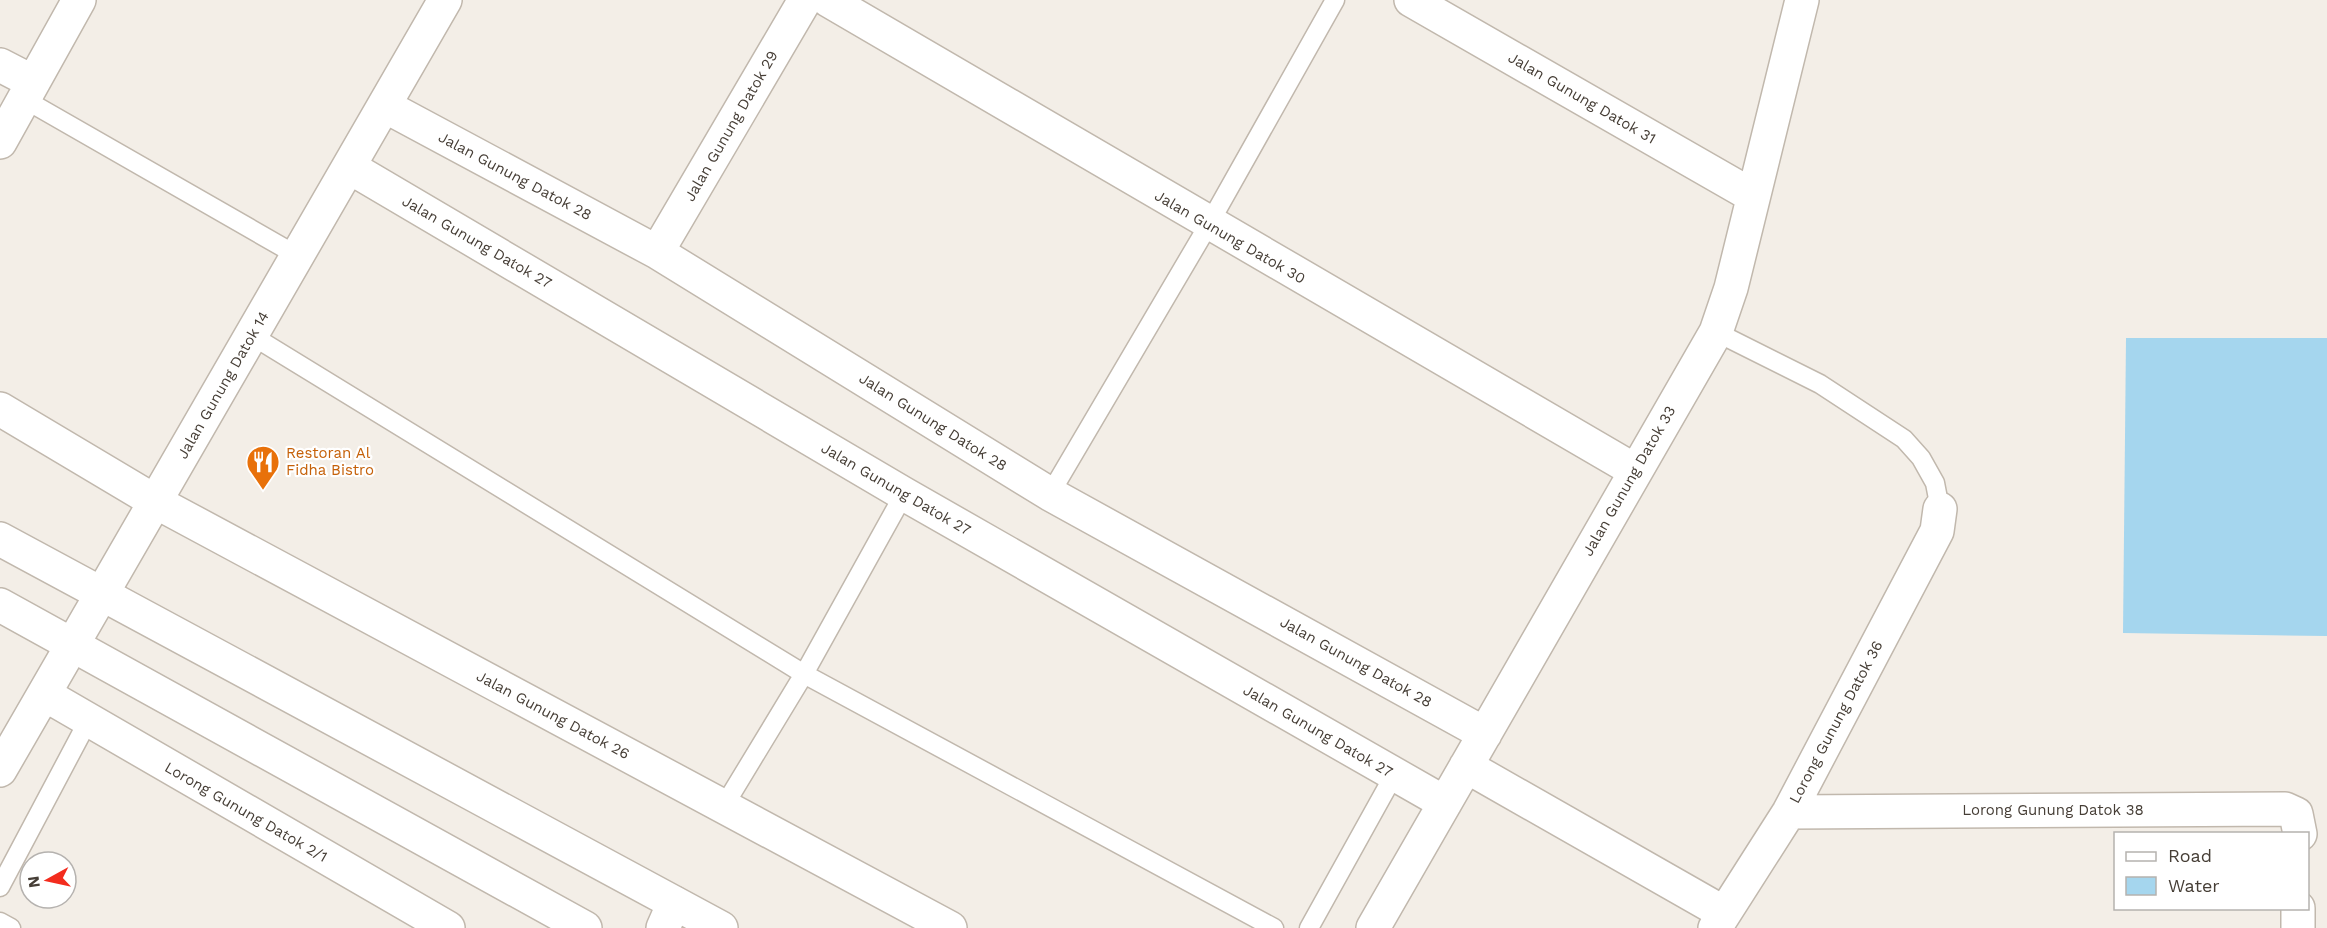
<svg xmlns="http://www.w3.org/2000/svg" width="2327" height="928" font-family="'Work Sans',sans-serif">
<rect width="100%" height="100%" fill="#f3eee7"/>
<path fill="#a5d6ee" d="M2126,338H2327V636L2123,633Z"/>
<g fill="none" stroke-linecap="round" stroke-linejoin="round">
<g stroke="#c1b8ad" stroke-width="21">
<path id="service" d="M24,99L298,256
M1716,332L1820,384L1904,439L1921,458L1935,483L1940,509
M251,335L804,674L1274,928
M1050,494L1209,224L1335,0
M724,806L804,674L904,494
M0,887L88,721
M0,922L11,928
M1309,928L1394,775"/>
</g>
<g stroke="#c1b8ad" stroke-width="36">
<path id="minor" d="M828,0L1634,470
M1411,0L1753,196
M0,65L33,82
M385,106L657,252L1050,494L1485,734
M0,142L79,0
M351,168L904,494L1445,803
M657,252L805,0
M0,409L156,502L950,928
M44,694L448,928
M1466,766L1724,913
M0,770C149,514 298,258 445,0
M1789,812L2285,809L2296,814L2300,834
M663,928L674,903
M1373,928L1716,332L1731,288L1802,0
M1715,928L1789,812L1937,531L1940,509
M2298,928V908"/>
</g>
<g stroke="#c1b8ad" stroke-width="36">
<path id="tertiary" d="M0,539L721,928
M0,605L585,928"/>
</g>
<use href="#service" stroke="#fff" stroke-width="18"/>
<use href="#minor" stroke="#fff" stroke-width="33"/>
<use href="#tertiary" stroke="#fff" stroke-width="33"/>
</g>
<defs>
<g id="restaurant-pin" transform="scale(1.725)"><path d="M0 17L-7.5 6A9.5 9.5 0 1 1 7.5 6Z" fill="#e8710a" stroke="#fff"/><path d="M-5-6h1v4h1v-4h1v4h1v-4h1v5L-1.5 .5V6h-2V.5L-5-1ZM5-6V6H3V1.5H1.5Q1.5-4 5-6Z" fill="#fff"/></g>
</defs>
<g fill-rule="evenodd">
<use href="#restaurant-pin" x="263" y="462"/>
</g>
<g text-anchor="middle" stroke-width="4.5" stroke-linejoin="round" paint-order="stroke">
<g font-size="15" fill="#463e36" stroke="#fff">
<text transform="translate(1582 98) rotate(30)" y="5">Jalan Gunung Datok 31</text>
<text transform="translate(731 126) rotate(-60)" y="5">Jalan Gunung Datok 29</text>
<text transform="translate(515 176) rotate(28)" y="5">Jalan Gunung Datok 28</text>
<text transform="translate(1230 237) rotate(30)" y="5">Jalan Gunung Datok 30</text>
<text transform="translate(477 242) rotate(30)" y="5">Jalan Gunung Datok 27</text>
<text transform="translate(223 385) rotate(-60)" y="5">Jalan Gunung Datok 14</text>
<text transform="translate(933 422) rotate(32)" y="5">Jalan Gunung Datok 28</text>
<text transform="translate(1629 481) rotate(-60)" y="5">Jalan Gunung Datok 33</text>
<text transform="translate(896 489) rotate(30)" y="5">Jalan Gunung Datok 27</text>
<text transform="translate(1356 662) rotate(29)" y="5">Jalan Gunung Datok 28</text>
<text transform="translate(553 715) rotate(28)" y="5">Jalan Gunung Datok 26</text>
<text transform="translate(1836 722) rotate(-62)" y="5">Lorong Gunung Datok 36</text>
<text transform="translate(1318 731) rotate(30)" y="5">Jalan Gunung Datok 27</text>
<text x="2053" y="815">Lorong Gunung Datok 38</text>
<text transform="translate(246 812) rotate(30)" y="5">Lorong Gunung Datok 2/1</text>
</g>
<g font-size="15" fill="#c56008" stroke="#fff" text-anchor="start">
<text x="286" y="458">Restoran Al<tspan x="286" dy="17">Fidha Bistro</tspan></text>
</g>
</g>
<rect x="2114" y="832" width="195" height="78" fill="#ffffff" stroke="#b5b2af" stroke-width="1.5"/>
<rect x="2126" y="852" width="30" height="9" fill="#ffffff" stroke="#b5b2af" stroke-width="1.5"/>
<text x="2168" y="862" font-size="18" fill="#463e36">Road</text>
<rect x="2126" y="877" width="30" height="18" fill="#a5d6ee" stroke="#b5b2af" stroke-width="1.5"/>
<text x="2168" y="892" font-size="18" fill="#463e36">Water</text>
<g transform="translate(48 880) rotate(262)"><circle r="28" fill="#ffffff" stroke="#b5b2af" stroke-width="1.5"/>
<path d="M0-4.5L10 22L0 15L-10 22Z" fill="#f32c1e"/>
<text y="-9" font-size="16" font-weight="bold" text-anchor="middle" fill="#463e36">N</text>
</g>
</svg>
